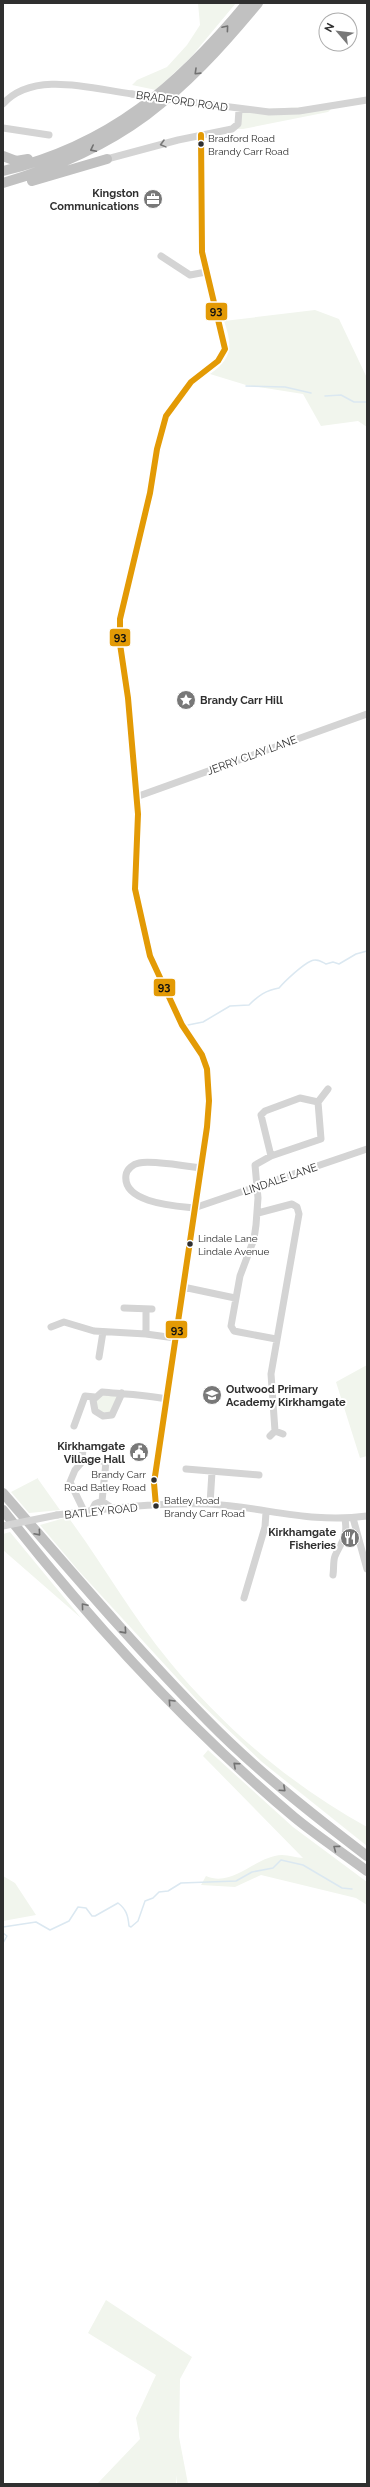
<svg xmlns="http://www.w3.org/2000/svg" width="370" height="2487" font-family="Raleway,sans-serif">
<rect width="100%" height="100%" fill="#fff"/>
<path fill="#f1f5ed" d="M198,3H236L191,57L156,90L132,85L137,80L167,67L187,45L200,25Z
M334,106L328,112L243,129H232L236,127L239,110Z
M315,310L339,319L367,378V427L358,421L321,426L303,394L246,385L210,374C232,359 233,346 224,321Z
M367,1365V1456L360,1458L336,1382Z
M114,1394L118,1398L112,1412L99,1413L95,1400L98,1396Z
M38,1478V1479L60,1510L29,1513L11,1492Z
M68,1517C103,1564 132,1616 169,1661C224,1728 291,1785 367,1827V1846L262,1762L198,1701L78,1570L40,1525Z
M10,1532L81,1618L3,1550V1534Z
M208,1750L293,1827L367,1882V1905L356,1898L261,1875L235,1887L201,1885L206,1876C233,1888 255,1856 282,1855C289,1855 297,1858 303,1858L203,1756Z
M3,1876L15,1883L36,1915L3,1921Z
M106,2300L192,2357L180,2379L179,2437L188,2484H177V2475L176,2484H97L140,2439L136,2418L156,2375L88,2333Z"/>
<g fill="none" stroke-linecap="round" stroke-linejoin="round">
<path stroke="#dbe8f1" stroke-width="1.5" d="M246,386L285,387L311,393
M325,396L341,395L354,402H367
M188,1025L203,1022L230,1006L249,1005C258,996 266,990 279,988C285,981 302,965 311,961C317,958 322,962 326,964L333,962L339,964L356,954L367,951
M3,1927L36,1922L50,1930L69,1921L78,1907L86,1908L92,1916H95L118,1903C126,1909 128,1915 129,1926L131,1927L138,1921L145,1901L153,1898L159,1892L168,1891L181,1883L236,1881L252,1872L273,1868L281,1860L303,1865L342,1888L352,1889
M3,1933L7,1936L3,1943"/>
<path stroke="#d4d4d4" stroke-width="7" d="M183,101L269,112L299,111L367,100
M3,104C33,70 93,89 132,94
M3,128L49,135
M107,159L178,140L232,129L238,124L239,110
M161,256L190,275L206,272
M136,797L367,714
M318,1102L328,1089
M271,1156L261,1115L265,1111L300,1098L318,1102L321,1139L271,1156L255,1165L258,1198L256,1225L254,1239L240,1276L231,1326L234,1331L239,1332L276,1339
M200,1168C186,1166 151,1160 139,1163C133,1164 127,1169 126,1175C122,1203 175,1206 194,1208L367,1149
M258,1213L292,1204L297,1207L299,1214L271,1374L275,1431
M183,1287L235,1298
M124,1308L152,1309
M51,1327L64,1322L94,1331L146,1334L175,1338
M146,1334V1309
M99,1357L103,1332
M122,1393L112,1415L103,1416L95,1411L93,1400L102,1392C124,1394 145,1395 167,1399
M74,1426L85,1396L95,1397
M270,1436L275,1431L283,1434
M83,1448L82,1462L75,1470L70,1482L84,1511
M186,1469L259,1475
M102,1501L106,1462L102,1461
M210,1504L212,1472
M156,1506L154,1483L207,1127L209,1101L207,1069L202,1055L182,1025L150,956L135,889L138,814L128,698L120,644V619L150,493L157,449L166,416L191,382L218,361L225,349L202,252L201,135
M92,1510L95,1504L102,1501L112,1508
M57,1515C107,1508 159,1502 209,1504C265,1507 310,1524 367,1516
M353,1518L367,1569
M333,1575C334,1569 333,1561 335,1556C342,1540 348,1538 345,1519
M244,1598L265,1527L266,1512"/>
<path stroke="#c1c1c1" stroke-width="10" d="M3,156L16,161L28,159
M3,171C111,145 178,86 247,3
M32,181L107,159
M3,183C123,148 180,97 258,3
M3,1493C70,1570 136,1648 208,1721C256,1770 312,1814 367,1856
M3,1510C90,1621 186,1726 294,1817C317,1836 343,1853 367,1871"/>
<path stroke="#d4d4d4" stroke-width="7" d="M132,94L183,101
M3,1526L57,1515"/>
<g stroke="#fff" stroke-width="9">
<path id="bus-1" d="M156,1506L154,1483L207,1127L209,1101L207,1069L202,1055L182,1025L150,956L135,889L138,814L128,698L120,644V619L150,493L157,449L166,416L191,382L218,361L225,349L202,252L201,135"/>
</g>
<use href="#bus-1" stroke="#e39a05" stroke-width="6"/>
</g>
<defs><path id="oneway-chevron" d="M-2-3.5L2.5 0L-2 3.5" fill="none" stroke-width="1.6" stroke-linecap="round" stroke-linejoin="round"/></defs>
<g stroke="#717171">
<use href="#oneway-chevron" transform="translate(226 28) rotate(-50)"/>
<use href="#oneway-chevron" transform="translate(197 72) rotate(136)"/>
<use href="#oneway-chevron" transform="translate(93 149) rotate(153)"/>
<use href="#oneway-chevron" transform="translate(38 1533) rotate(49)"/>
<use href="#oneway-chevron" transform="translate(84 1606) rotate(-130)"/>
<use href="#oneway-chevron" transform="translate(124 1631) rotate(48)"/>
<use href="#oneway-chevron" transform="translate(171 1702) rotate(-133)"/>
<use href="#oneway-chevron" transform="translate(236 1765) rotate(-138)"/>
<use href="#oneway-chevron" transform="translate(283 1789) rotate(42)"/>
<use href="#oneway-chevron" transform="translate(336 1848) rotate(-143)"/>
</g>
<use stroke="#797979" href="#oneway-chevron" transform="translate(163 144) rotate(165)"/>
<defs>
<g id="office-disc" transform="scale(1)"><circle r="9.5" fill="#787878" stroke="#fff"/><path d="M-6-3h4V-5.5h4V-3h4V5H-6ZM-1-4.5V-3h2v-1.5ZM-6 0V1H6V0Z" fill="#fff"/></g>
<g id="sight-disc" transform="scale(1)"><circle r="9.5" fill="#787878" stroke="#fff"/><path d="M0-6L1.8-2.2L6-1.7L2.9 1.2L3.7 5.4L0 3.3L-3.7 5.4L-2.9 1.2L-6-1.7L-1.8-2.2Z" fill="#fff"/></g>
<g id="school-disc" transform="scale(1)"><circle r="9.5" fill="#787878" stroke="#fff"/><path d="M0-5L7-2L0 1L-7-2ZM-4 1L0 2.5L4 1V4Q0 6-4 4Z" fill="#fff"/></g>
<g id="civic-disc" transform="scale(1)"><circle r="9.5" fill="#787878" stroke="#fff"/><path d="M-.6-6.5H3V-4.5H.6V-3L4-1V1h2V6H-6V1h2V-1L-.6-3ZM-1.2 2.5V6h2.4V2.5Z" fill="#fff"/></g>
<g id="restaurant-disc" transform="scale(1)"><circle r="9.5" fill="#787878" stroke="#fff"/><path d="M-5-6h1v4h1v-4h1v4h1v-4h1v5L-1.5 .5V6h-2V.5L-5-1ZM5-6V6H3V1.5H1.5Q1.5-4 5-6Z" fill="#fff"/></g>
</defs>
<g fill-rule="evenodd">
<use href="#office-disc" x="153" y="199"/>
<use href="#sight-disc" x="186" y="700"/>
<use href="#school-disc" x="212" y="1395"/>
<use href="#civic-disc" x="139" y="1452"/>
<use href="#restaurant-disc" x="350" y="1538"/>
</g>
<g fill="#2f2f2f" stroke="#fff" stroke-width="1.5">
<circle cx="201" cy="144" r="3.5"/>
<circle cx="190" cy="1244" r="3.5"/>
<circle cx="154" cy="1480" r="3.5"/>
<circle cx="156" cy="1506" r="3.5"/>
</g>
<g text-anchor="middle" stroke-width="4" stroke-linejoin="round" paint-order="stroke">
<g font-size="10" fill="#2f2f2f" stroke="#fff" text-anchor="start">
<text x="208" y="142">Bradford Road<tspan x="208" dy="13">Brandy Carr Road</tspan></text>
<text x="198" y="1242">Lindale Lane<tspan x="198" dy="13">Lindale Avenue</tspan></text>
<text x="146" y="1478" text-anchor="end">Brandy Carr<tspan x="146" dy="13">Road Batley Road</tspan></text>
<text x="164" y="1504">Batley Road<tspan x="164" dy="13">Brandy Carr Road</tspan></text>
</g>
<g font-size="11" fill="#2f2f2f" stroke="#fff">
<text transform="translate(182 101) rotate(8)" y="4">BRADFORD ROAD</text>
<text transform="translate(252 755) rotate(-20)" y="4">JERRY CLAY LANE</text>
<text transform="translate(280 1179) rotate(-19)" y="4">LINDALE LANE</text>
<text transform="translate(101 1511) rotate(-6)" y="4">BATLEY ROAD</text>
</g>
<g font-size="11" font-weight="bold" fill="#2f2f2f" stroke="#fff" text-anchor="end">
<text x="139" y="197">Kingston<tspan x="139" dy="13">Communications</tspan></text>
<text x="200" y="704" text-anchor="start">Brandy Carr Hill</text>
<text x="226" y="1393" text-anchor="start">Outwood Primary<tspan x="226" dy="13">Academy Kirkhamgate</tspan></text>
<text x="125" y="1450">Kirkhamgate<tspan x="125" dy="13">Village Hall</tspan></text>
<text x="336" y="1536">Kirkhamgate<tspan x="336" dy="13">Fisheries</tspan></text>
</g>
</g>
<g stroke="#fff" stroke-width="1.5">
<rect x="205" y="302" width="23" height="19" rx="4" fill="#e39a05"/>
<rect x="109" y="628" width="22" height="19" rx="4" fill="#e39a05"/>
<rect x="153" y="978" width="23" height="19" rx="4" fill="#e39a05"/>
<rect x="165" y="1320" width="23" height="19" rx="4" fill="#e39a05"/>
</g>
<g font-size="11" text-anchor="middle" font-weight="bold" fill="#111">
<text x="216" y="315">93</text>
<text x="120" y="641">93</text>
<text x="164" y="991">93</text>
<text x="177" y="1334">93</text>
</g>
<rect width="370" height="2487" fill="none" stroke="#2f2f2f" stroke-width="8"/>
<g transform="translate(338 32) rotate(298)"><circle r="19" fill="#ffffff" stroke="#acacac"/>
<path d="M0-3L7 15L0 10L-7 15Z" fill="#787878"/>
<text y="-6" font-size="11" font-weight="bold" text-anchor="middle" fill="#2f2f2f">N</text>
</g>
</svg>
